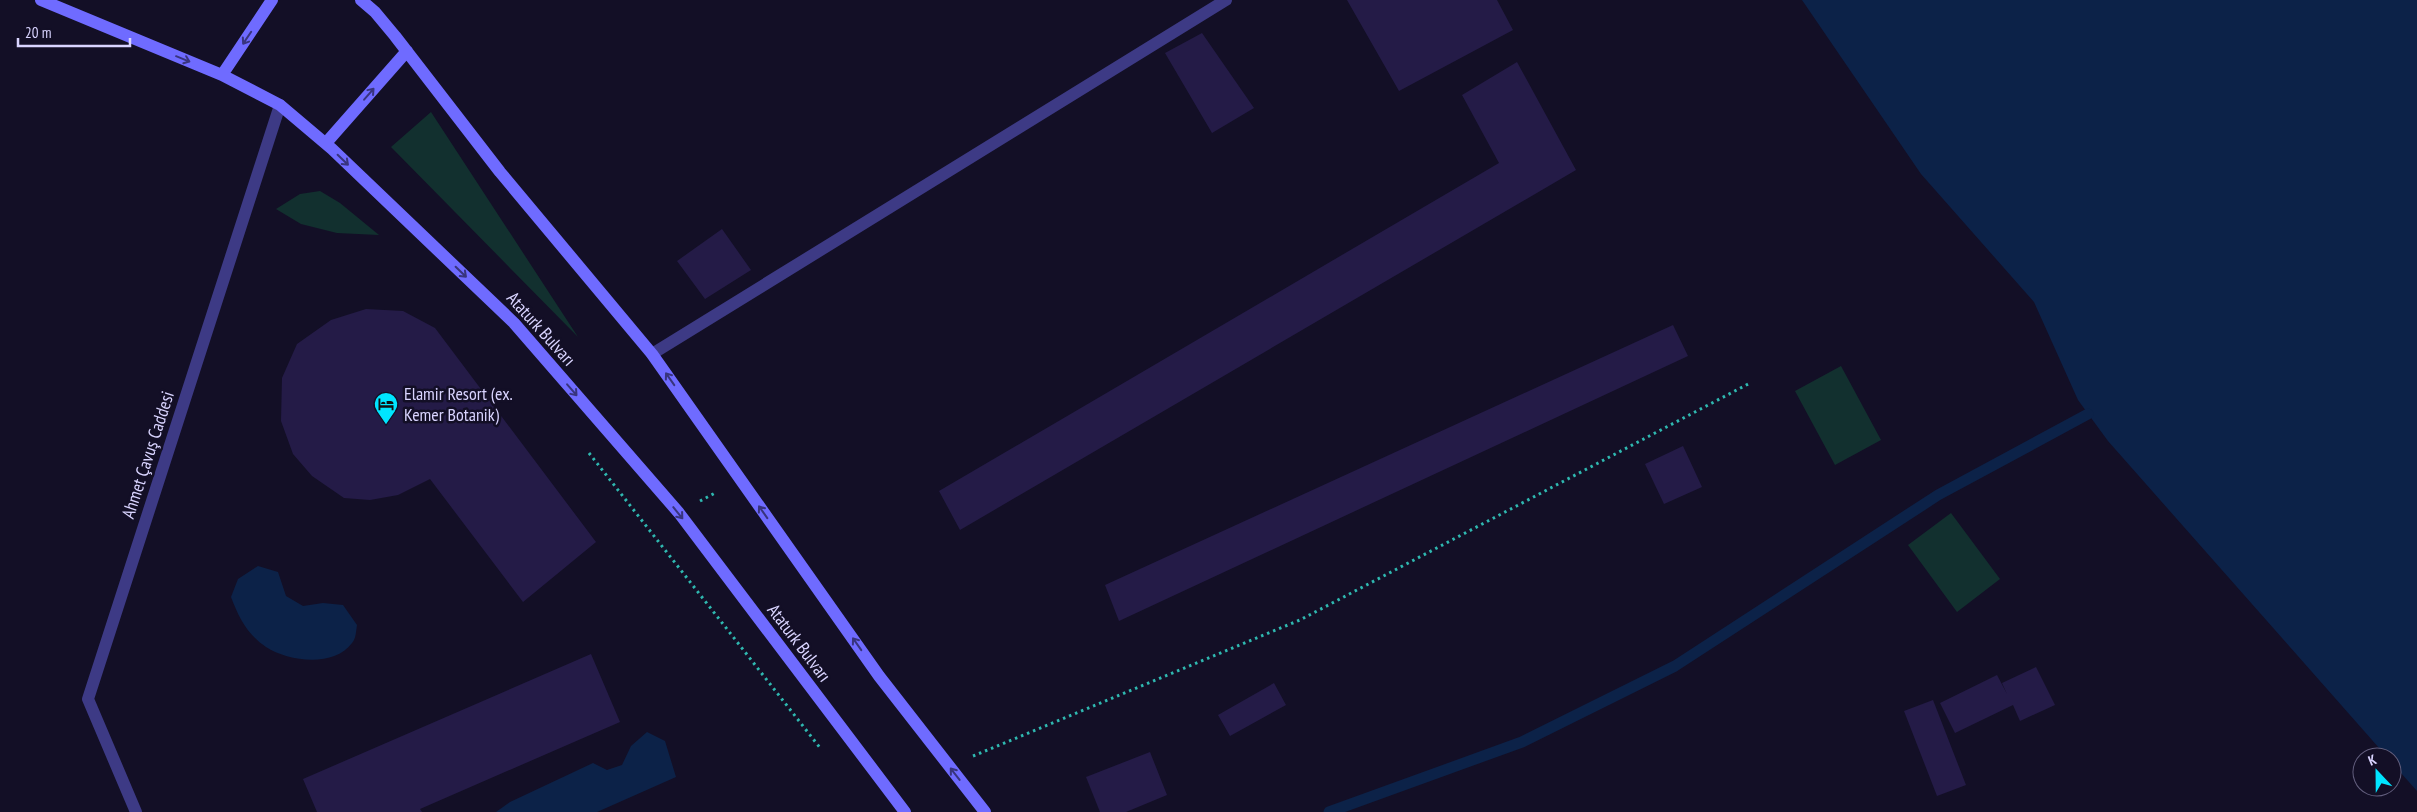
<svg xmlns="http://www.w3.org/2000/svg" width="2417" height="812" font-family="'PT Sans Narrow',sans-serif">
<rect width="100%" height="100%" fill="#130f26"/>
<path fill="#12302f" d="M431,112L578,337L391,147Z
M320,191L340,203L379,235L337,233L301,224L276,209L300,194Z
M1841,366L1881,440L1835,465L1795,391Z
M1951,513L2000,579L1957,612L1908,545Z"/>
<path fill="#0c2248" d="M1802,0H2417V791L2392,763V757H2387L2108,441L2078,400L2034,302L1921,174Z
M258,566L278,572L286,596L303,606L323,603L343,605L357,625C356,631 356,639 352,643C335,667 289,662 266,647C247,634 239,618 231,597L238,579Z
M647,732L665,741L676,777L597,812H496L510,802L593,763L607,770L622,765L631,746Z"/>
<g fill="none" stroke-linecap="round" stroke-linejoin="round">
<path stroke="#0c2248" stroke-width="11" d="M1329,812L1522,742L1675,666L1938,495L2088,414"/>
</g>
<path fill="#241b47" d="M1347,0H1497L1513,30L1399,91Z
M1202,33L1254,108L1212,133L1165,53Z
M1517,62L1576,170L960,530L939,491L1499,163L1462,95Z
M722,229L751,270L705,299L677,261Z
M366,309L403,311L435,328L596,542L523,602L430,479L398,495L370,500L344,498L312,476L293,454L281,421L282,378L297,344L331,320Z
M1673,325L1688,356L1119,621L1105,585Z
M1683,446L1702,487L1664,504L1645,464Z
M591,654L620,722L420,809L422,812H317L303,779Z
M2036,667L2055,705L2020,721L2013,705L1955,733L1940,703L1997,675L2007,694L2002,683Z
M1274,683L1286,705L1230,736L1218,715Z
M1933,700L1966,785L1937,796L1904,711Z
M1150,752L1167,795L1126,812H1100L1086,777Z"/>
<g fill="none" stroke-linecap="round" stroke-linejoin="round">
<path stroke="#2fb8b0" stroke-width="3" stroke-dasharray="2.5 4" stroke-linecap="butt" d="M589,453L821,749
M700,501L717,492
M973,756L1300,620L1750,383"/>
<path stroke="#3d3a85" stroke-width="12" d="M652,354L1226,0"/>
<path stroke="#3d3a85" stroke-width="12" d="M136,812L88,699L280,105"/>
<path stroke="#6f6bff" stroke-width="12" d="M41,0L222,75L280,105L332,149L514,323L679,513L905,812
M361,0L375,12L395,36L500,172L652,354L879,676L985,812
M222,75L272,0
M326,143L407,51"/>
</g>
<defs><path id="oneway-shaft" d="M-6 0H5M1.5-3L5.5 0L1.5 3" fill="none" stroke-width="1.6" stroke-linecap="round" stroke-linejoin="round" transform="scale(1.25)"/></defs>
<g stroke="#38347d">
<use href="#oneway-shaft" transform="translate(247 38) rotate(124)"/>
<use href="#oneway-shaft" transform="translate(183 59) rotate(22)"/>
<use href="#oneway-shaft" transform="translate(369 94) rotate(-49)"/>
<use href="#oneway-shaft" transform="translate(343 160) rotate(44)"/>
<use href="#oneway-shaft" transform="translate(461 272) rotate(44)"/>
<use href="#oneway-shaft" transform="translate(670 379) rotate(-125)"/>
<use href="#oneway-shaft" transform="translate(572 390) rotate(49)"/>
<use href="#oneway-shaft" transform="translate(763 512) rotate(-125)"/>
<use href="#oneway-shaft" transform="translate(678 513) rotate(51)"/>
<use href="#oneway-shaft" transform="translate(857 644) rotate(-125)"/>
<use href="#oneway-shaft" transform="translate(955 774) rotate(-128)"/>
</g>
<defs>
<g id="hotel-pin" transform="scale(1.25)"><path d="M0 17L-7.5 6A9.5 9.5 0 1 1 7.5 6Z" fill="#00e5ff" stroke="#130f26"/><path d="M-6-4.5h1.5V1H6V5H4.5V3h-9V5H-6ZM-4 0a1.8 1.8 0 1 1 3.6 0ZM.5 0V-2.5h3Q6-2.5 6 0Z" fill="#111"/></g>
</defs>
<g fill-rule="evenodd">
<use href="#hotel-pin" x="386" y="404"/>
</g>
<g text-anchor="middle" stroke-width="5" stroke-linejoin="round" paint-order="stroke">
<g font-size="18" fill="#d9d4ff" stroke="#130f26">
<text transform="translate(541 329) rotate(48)" y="6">Ataturk Bulvarı</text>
<text transform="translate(148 455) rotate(-72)" y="6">Ahmet Çavuş Caddesi</text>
<text transform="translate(799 643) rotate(53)" y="6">Ataturk Bulvarı</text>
</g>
<g font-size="18" fill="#d9d4ff" stroke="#130f26" text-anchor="start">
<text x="404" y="400">Elamir Resort (ex.<tspan x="404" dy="21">Kemer Botanik)</tspan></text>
</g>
</g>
<g transform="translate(2377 772) rotate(338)"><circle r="24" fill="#130f26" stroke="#625e7d"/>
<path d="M0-4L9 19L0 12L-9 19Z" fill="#00e5ff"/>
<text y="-8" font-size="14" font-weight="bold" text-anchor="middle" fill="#d9d4ff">K</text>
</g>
<path d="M18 38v8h112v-8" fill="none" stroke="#d9d4ff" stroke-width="2.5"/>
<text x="25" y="38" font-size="15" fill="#d9d4ff" stroke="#130f26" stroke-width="4" paint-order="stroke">20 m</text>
</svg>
